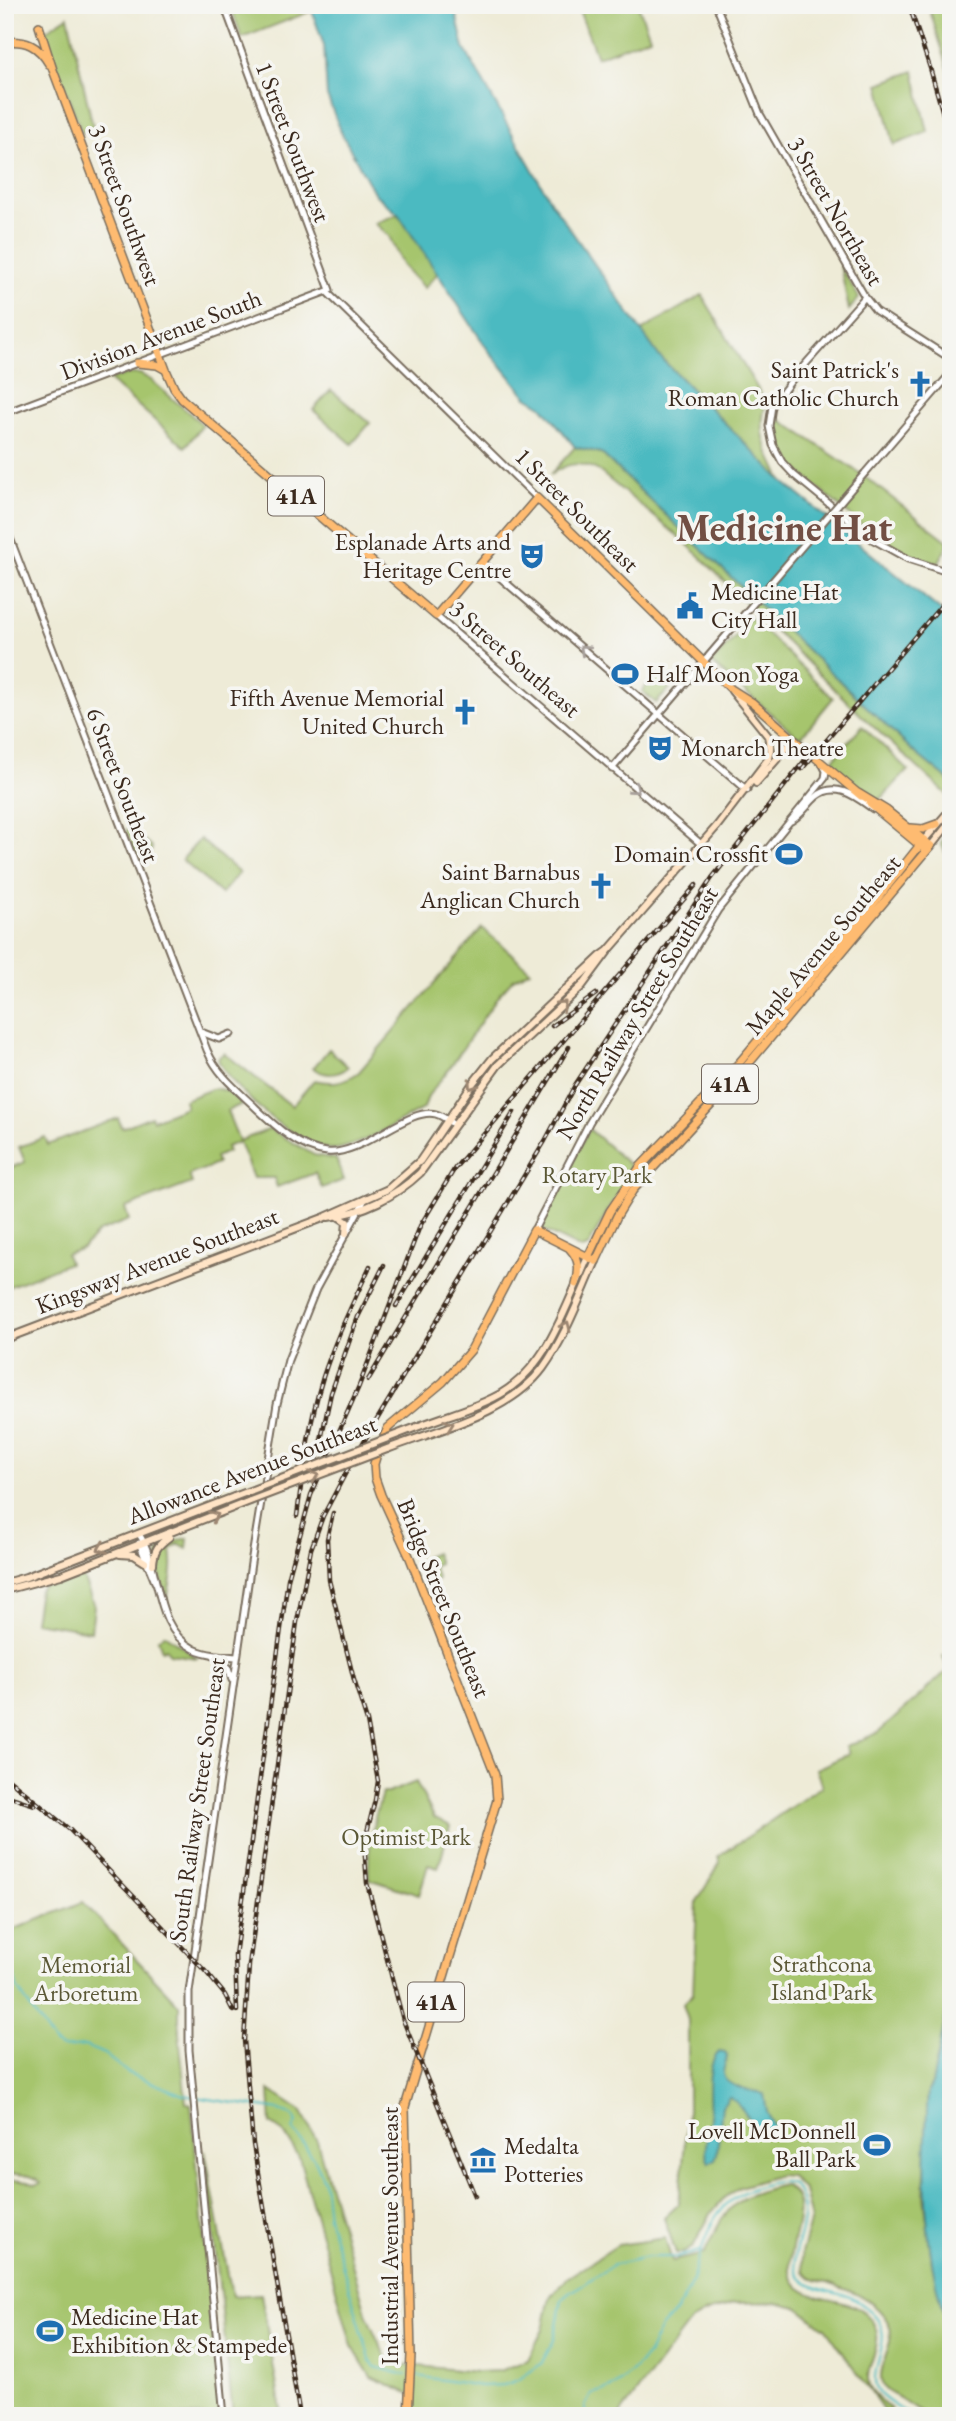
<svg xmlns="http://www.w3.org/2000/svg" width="956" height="2421" font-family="'EB Garamond',serif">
<rect width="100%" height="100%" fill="#f6f6f2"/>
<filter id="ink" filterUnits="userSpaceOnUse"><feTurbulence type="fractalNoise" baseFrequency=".0143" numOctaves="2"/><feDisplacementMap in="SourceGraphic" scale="14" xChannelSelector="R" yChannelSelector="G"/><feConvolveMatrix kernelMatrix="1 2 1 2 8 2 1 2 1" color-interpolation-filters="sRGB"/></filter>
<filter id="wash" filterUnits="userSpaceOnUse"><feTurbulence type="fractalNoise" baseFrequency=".00686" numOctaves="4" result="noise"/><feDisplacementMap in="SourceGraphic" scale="28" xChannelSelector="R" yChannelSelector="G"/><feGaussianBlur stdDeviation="1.57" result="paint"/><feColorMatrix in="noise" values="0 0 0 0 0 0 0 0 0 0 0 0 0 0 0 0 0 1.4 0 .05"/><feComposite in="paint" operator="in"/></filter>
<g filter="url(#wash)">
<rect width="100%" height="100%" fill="#eeebd7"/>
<path fill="#a6c56d" stroke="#707846" stroke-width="2" d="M230,5H310L312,11L242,38Z
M577,5H638L650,37L597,57Z
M928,5H951V77Z
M68,16L93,127L82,133L44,32Z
M914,71L928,132L894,145L879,84Z
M398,214L438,273L424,288L403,266L389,236L375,223Z
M840,265L859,298L849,310Z
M702,295L766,403C756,435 769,453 782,481L659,356L641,331Z
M129,374H140L151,380L203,425L185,447L109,380Z
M331,390L370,423L352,444L313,410Z
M776,417L861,474L949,542L938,564L911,555L872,534L786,461L775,438Z
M575,447L601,453L913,751L951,782V798L866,720L684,541L599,471C580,460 567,463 550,475Z
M750,617L833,698L800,738L711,663L741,631L743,624Z
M659,672L673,685L656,703L642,691Z
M862,726L908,770L877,803L830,763Z
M951,827V855L945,852L941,843Z
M129,828L152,847L151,852L136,856L126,831Z
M200,839L239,873L221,894L182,860Z
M482,928L530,970L513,979L498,996L449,1069L428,1096L424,1108C401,1120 361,1146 336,1149C303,1153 234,1090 219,1062L218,1058L224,1053L292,1106L314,1080C331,1084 344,1083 359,1072Z
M329,1049L348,1067C338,1076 324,1076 313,1068Z
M214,1088L227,1091L242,1104L227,1111L239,1141L270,1129L314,1155L336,1159L344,1180L322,1188L315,1173L277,1187L274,1178H253L239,1142L226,1147L228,1152L215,1157L217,1164L189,1175L192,1183L125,1208L129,1220L98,1232L83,1248L66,1254L69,1263L8,1287L5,1280V1170L25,1162L19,1147L45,1137L48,1145L118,1118L122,1128L151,1116L153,1120L186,1107L184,1100Z
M589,1129L634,1169L608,1210L588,1247L581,1249L539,1228Z
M188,1538L187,1549L178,1544L171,1550C174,1567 171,1581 167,1598C163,1584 148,1554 166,1544C173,1541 181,1540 188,1538Z
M435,1553L439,1563L433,1566L438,1580L428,1584L419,1560Z
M76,1575L83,1577L94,1606L91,1631L34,1622L39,1590L43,1586Z
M164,1634L198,1658L170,1654L166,1648L162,1650L158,1639Z
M951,1653V1992L932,2084L928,2091L924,2196L932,2263L951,2337V2416C922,2416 925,2415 901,2399C897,2396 891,2394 887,2391C869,2375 898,2345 889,2324C877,2300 850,2290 827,2283C818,2280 808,2280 803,2271L801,2253L811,2219L804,2191L791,2176L779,2175L740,2187L725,2197L711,2213L693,2247L683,2253H676L664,2218L679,2204L688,2110V2020L683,2004L693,1994L697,1901L720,1863L718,1857L822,1786L816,1769L849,1754L846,1746L878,1733L948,1670L943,1656Z
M416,1782L434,1817L450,1826L438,1868L428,1865L419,1895L369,1879C367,1848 373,1822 382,1793H388Z
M83,1902L179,2005V2033L186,2103L191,2104L221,2416H5V2179L29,2182L36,2185L41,2183C33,2173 17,2175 5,2173V1933Z
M269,2090L302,2112L317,2141L367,2316L385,2356L399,2364L477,2372L500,2371L528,2360L543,2329L550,2297L567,2278L618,2245L665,2238L672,2261L704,2254C726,2208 732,2196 784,2185C815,2202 786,2244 790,2271C796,2305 846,2294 866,2314C893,2340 862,2363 869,2386C872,2395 884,2403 891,2409L885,2412L826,2329L797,2307L776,2302L733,2303L705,2313L691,2321L619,2416H413L415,2396L371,2377L352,2346L299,2157L284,2133L271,2124Z
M205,2151L232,2296L261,2294L282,2416H233Z"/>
<path fill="#4bbac1" stroke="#437270" stroke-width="2" d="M310,5H454L464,48L551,202L659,356L782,481L951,619V782L913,751L601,453L575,447L542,406L527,397L488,350L398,214L375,194L365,176L342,134L327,96L324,46Z
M951,1992V2337C922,2257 923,2174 928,2091L932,2084Z
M719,2052L725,2053L727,2056C726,2062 723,2068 723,2074C724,2086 753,2092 764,2094L767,2112L777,2132L773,2137L761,2135L736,2101L729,2097L722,2106L717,2154L715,2159L709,2163C702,2149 709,2132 710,2118C710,2100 705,2065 719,2052Z"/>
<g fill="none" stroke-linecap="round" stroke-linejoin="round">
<path stroke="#4bbac1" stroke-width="2" d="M5,1952L11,1962L17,1988L55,2044L62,2048L85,2046L104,2054L128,2073L183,2095L273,2109C283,2111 291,2112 297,2122L293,2129L316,2162L324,2181L328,2217L370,2359L375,2367L406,2375
M411,2375L481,2386L504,2385L518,2380L541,2364L554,2340L562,2299L569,2293L615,2264L647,2257H678L700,2251
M585,2416V2406L591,2395C598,2391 604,2391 611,2388C623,2382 639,2366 647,2355C652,2348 654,2339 659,2331C663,2324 671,2318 676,2311C709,2268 692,2208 757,2187C769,2183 781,2179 793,2184C819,2221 786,2245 797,2272C805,2290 834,2291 850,2297C857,2300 866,2307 872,2312C900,2339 862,2373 880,2394C887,2402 901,2409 911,2416"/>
</g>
</g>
<g filter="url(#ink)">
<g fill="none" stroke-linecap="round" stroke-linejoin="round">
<g stroke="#7a6e5f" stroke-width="9">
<path id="tertiary" d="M716,5L760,114L865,297L876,311L951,359
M327,292L537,498
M865,297L794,377L772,406L769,426L773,445L782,462L794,475L872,539L908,559L951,573
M5,413L330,290L224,5
M865,473L951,373
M5,525L207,1050C217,1074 236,1089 255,1107C274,1125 299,1149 327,1152C362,1156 409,1106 436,1114C443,1116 449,1121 454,1125
M482,562L747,790
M436,616L701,844
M612,769L741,618
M791,821C802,815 807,805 816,797C835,780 856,797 873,809
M201,1032L219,1039L231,1034
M534,1230L589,1123L718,910L825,778L826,771L823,765
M139,1534C162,1568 152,1627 194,1649C207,1655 223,1656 237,1657
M139,1543L155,1582
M214,1656L228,1667L232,1680
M224,2416L189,2050V1992L251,1563L277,1404L288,1360L316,1289L365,1199"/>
</g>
<g stroke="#7a6e5f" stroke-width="10">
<path id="secondary" d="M756,783L789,745H800
M924,840L951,809
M931,846L951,821
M338,1216L347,1222L346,1233
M328,1217C362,1213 396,1196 420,1173L498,1065L582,986L608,951L717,826L769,758L771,750L768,736L732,691
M5,1339L323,1218L388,1189L420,1161L473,1083L492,1059L601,956L608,951
M422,1425C445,1416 471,1409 493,1398C547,1372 565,1308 588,1257
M387,1449C439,1429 509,1414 543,1368C566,1336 580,1296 596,1261
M120,1554L134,1555L145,1562
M153,1564C154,1550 158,1545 169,1537
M5,1583L26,1577L234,1497
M5,1590L61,1575L250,1501"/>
</g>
<g stroke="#7a6e5f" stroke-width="10">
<path id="primary" d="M39,26L53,70L166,370L174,388L182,399L436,616L537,498L731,689L753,703L806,750
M5,42C26,40 38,45 49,64
M137,363L157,365L166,370
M816,758L861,796
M870,804L923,848
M911,828L923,829L937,824
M570,1249C580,1260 580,1270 576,1284
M588,1257L610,1211L640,1167L739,1063L866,913L924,840
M408,2416L411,2355L405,2107L497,1800L495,1775L410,1558L381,1495L375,1478L374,1464L379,1447L388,1428L443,1382L471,1350L534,1230L596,1261L617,1216L633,1190L745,1068L931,846L886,810L858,793"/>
</g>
<use href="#tertiary" stroke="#fff" stroke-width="5"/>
<use href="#secondary" stroke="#ffe4c6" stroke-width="6"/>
<use href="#primary" stroke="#febb71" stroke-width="7"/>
<g stroke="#3b2a1e" stroke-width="4.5">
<path id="rail" d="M909,5L930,68L951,142
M802,769L951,594
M552,1026L596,994
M396,1306L514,1112
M368,1380L569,1047
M316,1463L331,1393L358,1317L384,1265
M333,1513L327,1539L329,1580L354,1680L367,1721L378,1781L375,1800L364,1844L367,1883L403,2020L475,2196
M297,1516C303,1470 309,1422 323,1377C335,1339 353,1303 370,1266
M5,1776L70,1830L207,1973L225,1995L233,2011
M5,1795L35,1805
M237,2011L235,1955L288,1579L311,1495L359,1386L420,1226L455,1168L696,885
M300,2416L253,2144L244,2040L249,1965L297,1622L311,1549L323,1516L352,1461L545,1141L575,1085L712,878L805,760"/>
</g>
<use href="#rail" stroke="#f6f6f2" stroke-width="2" stroke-dasharray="5" stroke-linecap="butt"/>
<g stroke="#7a6e5f" stroke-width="9" stroke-linecap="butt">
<path id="tertiary-bridge" d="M741,618L865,473"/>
</g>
<g stroke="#7a6e5f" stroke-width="10" stroke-linecap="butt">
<path id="secondary-bridge" d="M234,1497L422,1425
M250,1501L387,1449"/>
</g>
<use href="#tertiary-bridge" stroke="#fff" stroke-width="5"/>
<use href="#secondary-bridge" stroke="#ffe4c6" stroke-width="6"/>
</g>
<defs><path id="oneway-chevron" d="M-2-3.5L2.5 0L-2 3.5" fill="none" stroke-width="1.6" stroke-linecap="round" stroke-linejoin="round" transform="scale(1.75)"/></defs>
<g stroke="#a79f9a">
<use href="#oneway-chevron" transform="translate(584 649) rotate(-138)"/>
<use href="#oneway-chevron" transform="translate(635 789) rotate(40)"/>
</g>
<g stroke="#9d8772">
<use href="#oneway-chevron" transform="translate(562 1005) rotate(-43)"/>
<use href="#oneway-chevron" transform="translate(472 1085) rotate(125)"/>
<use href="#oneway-chevron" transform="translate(566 1326) rotate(-65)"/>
<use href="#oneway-chevron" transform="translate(449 1425) rotate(-20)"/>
<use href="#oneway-chevron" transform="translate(314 1476) rotate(-21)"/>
<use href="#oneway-chevron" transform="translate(214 1516) rotate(-23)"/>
<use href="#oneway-chevron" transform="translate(102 1548) rotate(159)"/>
</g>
</g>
<defs>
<g id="church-bare" transform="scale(2.1)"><path d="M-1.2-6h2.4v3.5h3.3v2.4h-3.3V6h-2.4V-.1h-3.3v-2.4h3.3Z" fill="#1f6fb2" stroke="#f6f6f2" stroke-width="2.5" paint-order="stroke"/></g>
<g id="theatre-bare" transform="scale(2.1)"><path d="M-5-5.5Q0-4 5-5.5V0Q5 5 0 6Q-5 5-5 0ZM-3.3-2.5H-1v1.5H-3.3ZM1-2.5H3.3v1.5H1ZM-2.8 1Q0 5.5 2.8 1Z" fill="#1f6fb2" stroke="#f6f6f2" stroke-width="2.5" paint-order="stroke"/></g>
<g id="civic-bare" transform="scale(2.1)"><path d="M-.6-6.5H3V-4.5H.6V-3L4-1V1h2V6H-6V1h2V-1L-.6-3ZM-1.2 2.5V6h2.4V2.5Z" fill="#1f6fb2" stroke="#f6f6f2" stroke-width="2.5" paint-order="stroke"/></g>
<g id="stadium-bare" transform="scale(2.1)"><path d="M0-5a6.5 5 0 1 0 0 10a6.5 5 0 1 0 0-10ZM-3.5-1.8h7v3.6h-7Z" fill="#1f6fb2" stroke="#f6f6f2" stroke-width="2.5" paint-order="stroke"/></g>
<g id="museum-bare" transform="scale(2.1)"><path d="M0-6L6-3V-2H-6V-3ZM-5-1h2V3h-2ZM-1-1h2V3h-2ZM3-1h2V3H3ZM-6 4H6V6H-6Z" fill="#1f6fb2" stroke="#f6f6f2" stroke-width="2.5" paint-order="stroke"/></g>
</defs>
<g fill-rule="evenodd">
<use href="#church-bare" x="920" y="384"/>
<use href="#theatre-bare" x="532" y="556"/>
<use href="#civic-bare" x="690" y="606"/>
<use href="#stadium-bare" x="625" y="674"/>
<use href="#church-bare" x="465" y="712"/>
<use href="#theatre-bare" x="660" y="748"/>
<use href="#stadium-bare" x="789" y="854"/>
<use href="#church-bare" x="601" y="886"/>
<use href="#stadium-bare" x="877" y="2145"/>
<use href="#museum-bare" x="483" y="2160"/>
<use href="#stadium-bare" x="50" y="2331"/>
</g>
<g text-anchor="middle" stroke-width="7" stroke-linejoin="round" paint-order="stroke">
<g fill="#f6f6f2" stroke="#73675e" stroke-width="2">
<rect x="268" y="476.5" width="56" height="39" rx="5"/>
<rect x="702" y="1064.5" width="56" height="39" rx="5"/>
<rect x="408" y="1982.5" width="56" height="39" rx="5"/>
</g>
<g font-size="23" font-weight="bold" fill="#3b2a1e">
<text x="296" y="504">41A</text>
<text x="730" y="1092">41A</text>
<text x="436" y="2010">41A</text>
</g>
<g font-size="24" fill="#3b2a1e" stroke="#f6f6f2">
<text transform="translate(293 142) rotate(69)" y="8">1 Street Southwest</text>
<text transform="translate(125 205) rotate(70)" y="8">3 Street Southwest</text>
<text transform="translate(836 211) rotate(60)" y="8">3 Street Northeast</text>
<text transform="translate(161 335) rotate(-21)" y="8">Division Avenue South</text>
<text transform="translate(577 510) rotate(45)" y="8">1 Street Southeast</text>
<text transform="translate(515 659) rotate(41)" y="8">3 Street Southeast</text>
<text transform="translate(123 785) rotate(69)" y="8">6 Street Southeast</text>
<text transform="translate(823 945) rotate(-50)" y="8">Maple Avenue Southeast</text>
<text transform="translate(637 1013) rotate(-59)" y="8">North Railway Street Southeast</text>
<text transform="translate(157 1261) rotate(-21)" y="8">Kingsway Avenue Southeast</text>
<text transform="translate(252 1470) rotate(-21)" y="8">Allowance Avenue Southeast</text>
<text transform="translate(444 1598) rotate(68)" y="8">Bridge Street Southeast</text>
<text transform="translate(197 1800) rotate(-82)" y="8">South Railway Street Southeast</text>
<text transform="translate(390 2236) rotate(-90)" y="8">Industrial Avenue Southeast</text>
</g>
<g font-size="24" fill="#3b2a1e" stroke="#f6f6f2" text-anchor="end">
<text x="899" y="378">Saint Patrick's<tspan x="899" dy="28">Roman Catholic Church</tspan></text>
<text x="511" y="550">Esplanade Arts and<tspan x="511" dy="28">Heritage Centre</tspan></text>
<text x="711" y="600" text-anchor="start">Medicine Hat<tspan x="711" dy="28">City Hall</tspan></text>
<text x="646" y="682" text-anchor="start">Half Moon Yoga</text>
<text x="444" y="706">Fifth Avenue Memorial<tspan x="444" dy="28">United Church</tspan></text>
<text x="681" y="756" text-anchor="start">Monarch Theatre</text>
<text x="768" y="862">Domain Crossfit</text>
<text x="580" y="880">Saint Barnabus<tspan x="580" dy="28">Anglican Church</tspan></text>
<text x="856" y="2139">Lovell McDonnell<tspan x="856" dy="28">Ball Park</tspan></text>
<text x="504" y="2154" text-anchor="start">Medalta<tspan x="504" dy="28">Potteries</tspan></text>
<text x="71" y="2325" text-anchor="start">Medicine Hat<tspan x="71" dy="28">Exhibition &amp; Stampede</tspan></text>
</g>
<g font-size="24" fill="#5b5836" stroke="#f6f6f2">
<text x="597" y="1183">Rotary Park</text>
<text x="406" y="1845">Optimist Park</text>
<text x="822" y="1972">Strathcona<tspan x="822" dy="28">Island Park</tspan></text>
<text x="86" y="1973">Memorial<tspan x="86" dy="28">Arboretum</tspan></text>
</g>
<g font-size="38" font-weight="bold" fill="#724f44" stroke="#f6f6f2">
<text x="784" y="541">Medicine Hat</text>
</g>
</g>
<rect width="956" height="2421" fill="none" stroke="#f6f6f2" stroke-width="28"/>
</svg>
